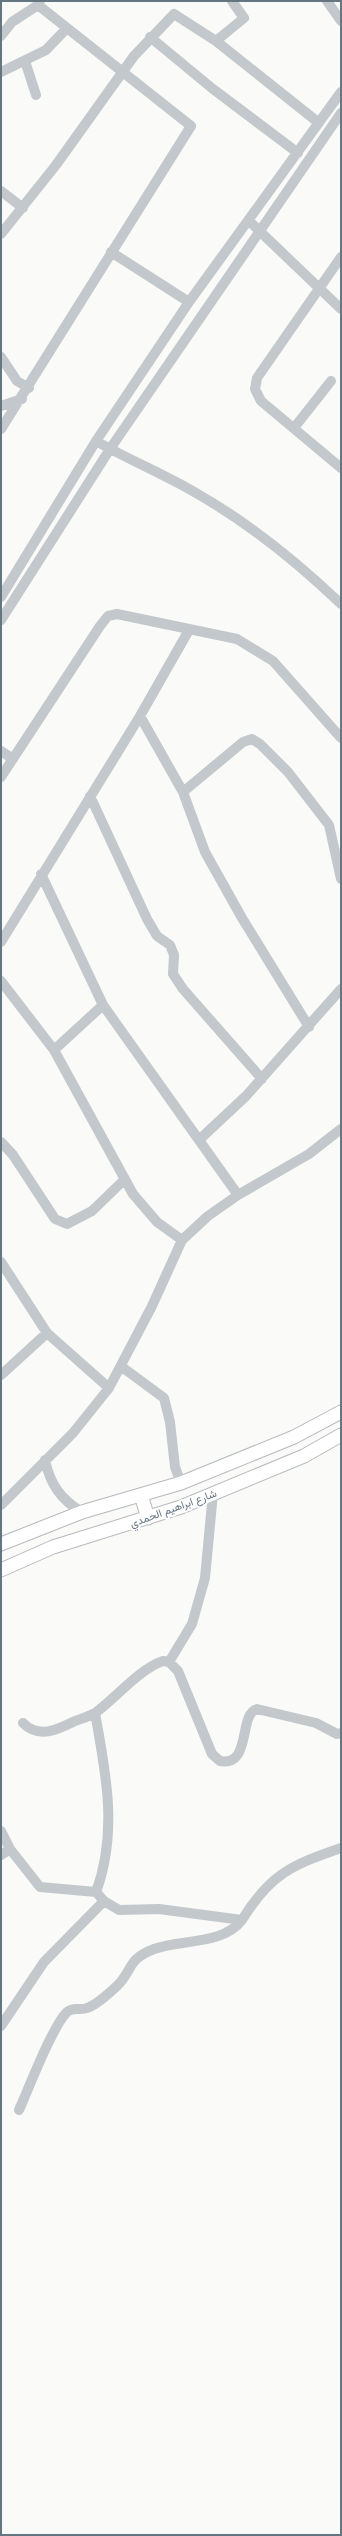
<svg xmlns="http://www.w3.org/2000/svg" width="342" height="2536" font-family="'Nunito Sans',Vazirmatn,sans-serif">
<rect width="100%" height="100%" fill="#fafaf8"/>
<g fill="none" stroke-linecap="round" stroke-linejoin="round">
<g stroke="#b5babe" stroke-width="15">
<path id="major" d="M141,1495L148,1518
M1,1544L82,1512L181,1483L294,1437L341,1412
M1,1570L53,1547L181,1507L304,1456L341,1435"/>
</g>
<path stroke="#c3c8cc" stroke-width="10" d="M327,1L341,21
M1,36L12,22L38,5L40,1
M150,37L213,89L298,153
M216,41L244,18L232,1
M25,61L36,95
M1,72L46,50L67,28
M1,191L23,208
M249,221L341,309
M1,234L56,165L134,56L174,14L216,41L319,123
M111,252L189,302
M341,257L257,378L255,389L261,401L341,468
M1,357L17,381L29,388
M1,406L22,399
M294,428L331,381
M1,429L191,126L38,5
M96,441C129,460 164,474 196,493C249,523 297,562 341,604
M1,597L96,441L189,302L341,92
M1,620L110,449L341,113
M140,716L183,792L205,852L242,918L309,1027
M1,751L13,759
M1,777L100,626L108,616L117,614L237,639L273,661L341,738
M183,792L243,742L252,739L260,744L288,772L329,825L341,879
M90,796L147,919L157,936L170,945L174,955L173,974L183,989L262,1079
M41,874L103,1005L238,1195
M1,942L140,716L189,630
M1,981L54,1050L133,1194L157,1222L182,1240
M54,1050L103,1005
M199,1140L246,1096L341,989
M1,1142L13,1155L55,1219L67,1224L92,1211L125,1179
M1,1262L47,1333L109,1388
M122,1367L164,1398L170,1422L175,1467L181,1483
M1,1375L47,1333
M45,1460C50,1484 61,1500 82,1512
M1,1505L73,1433L109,1388L152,1306L182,1240L208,1216L238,1195L309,1154L341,1129
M169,1662L192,1624L205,1578L213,1493
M95,1713C106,1773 118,1833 96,1892
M23,1723C39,1739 57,1730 75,1721C82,1719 89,1716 95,1713C115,1699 139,1669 163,1661L169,1662L178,1671L212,1754L220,1761C252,1767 238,1714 257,1709L316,1723L337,1734L341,1733
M1,1831L10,1849
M1,1855L10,1849L40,1887L96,1892L104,1901L119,1910L159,1909L242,1920C270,1874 292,1865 341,1848
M1,2026L44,1962L104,1901
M19,2110C29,2088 52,2027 67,2012C74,2006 80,2011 87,2008C97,2005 109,1993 117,1986C134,1969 126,1960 154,1949C182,1939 223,1945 242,1920"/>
<use href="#major" stroke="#fff" stroke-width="13"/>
</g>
<g text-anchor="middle" stroke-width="4" stroke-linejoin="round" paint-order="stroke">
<g font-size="11" fill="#657683" stroke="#fff">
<text transform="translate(173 1508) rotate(-20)" y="4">شارع ابراهيم الحمدي</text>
</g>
</g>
<rect width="342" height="2536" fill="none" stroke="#657683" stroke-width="4"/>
</svg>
